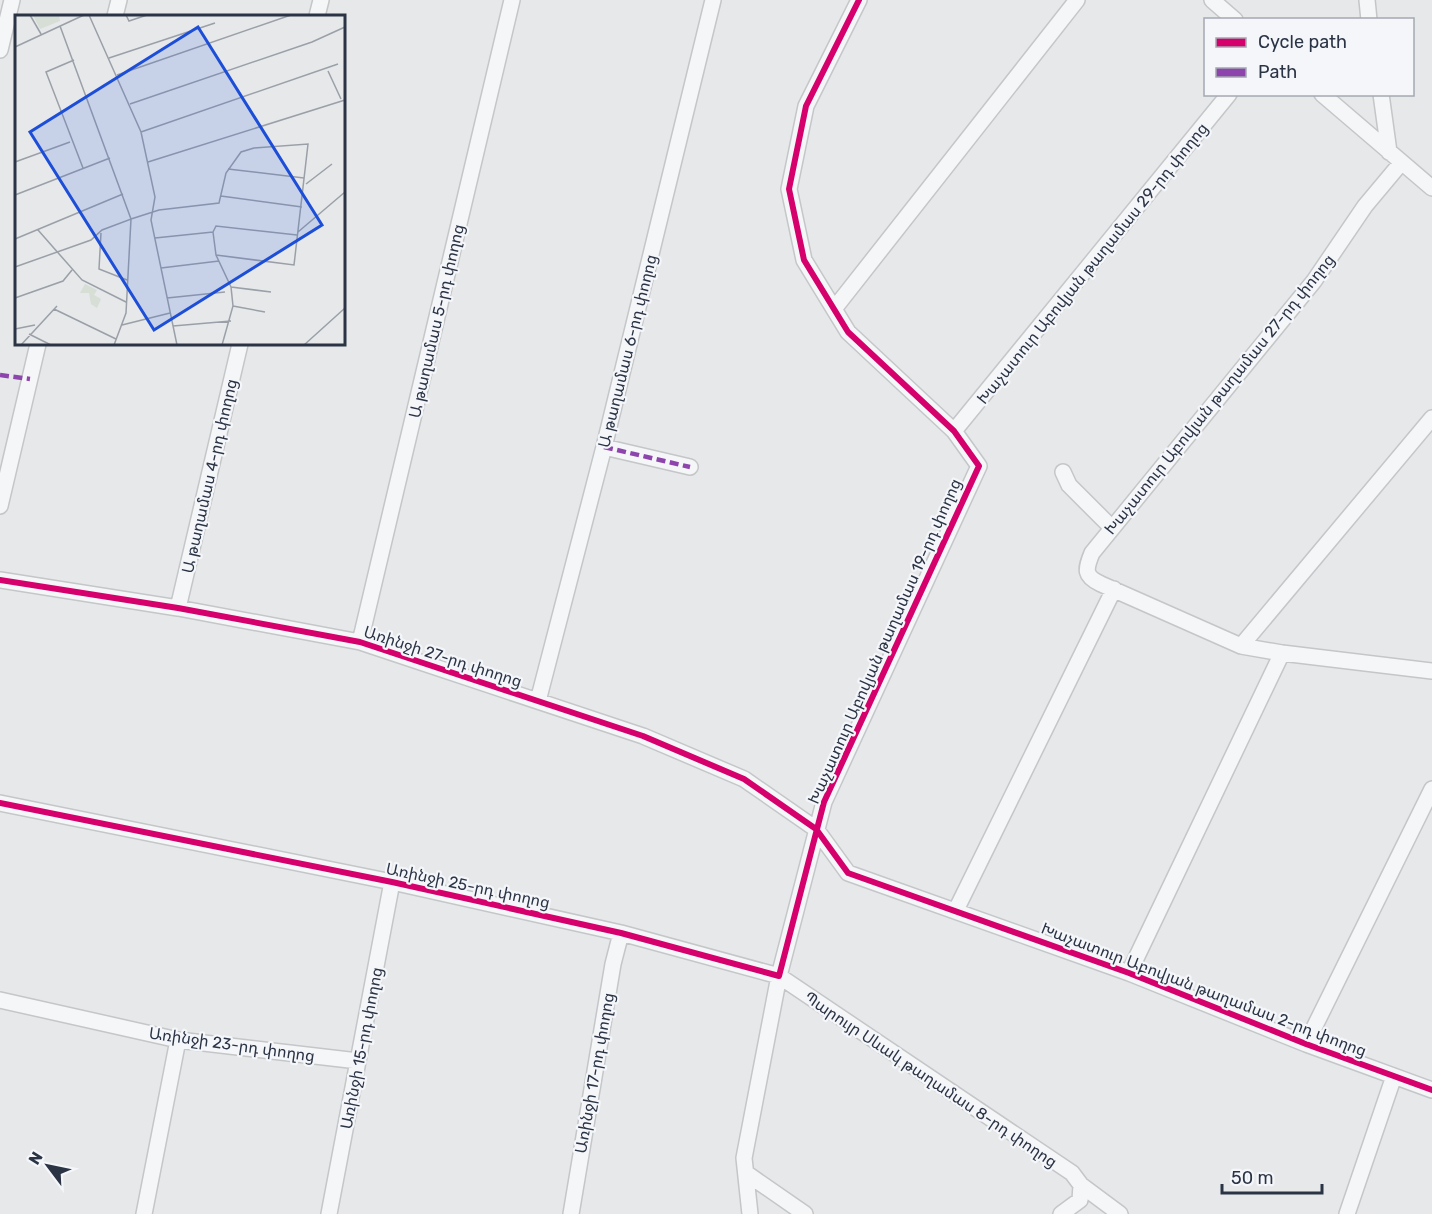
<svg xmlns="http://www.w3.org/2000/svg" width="1432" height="1214" font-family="Rubik,'Noto Sans Armenian',sans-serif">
<rect width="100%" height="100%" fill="#e6e8ea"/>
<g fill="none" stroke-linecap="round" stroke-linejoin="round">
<g stroke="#c4c6c8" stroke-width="18">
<path id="minor" d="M1212,0L1235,20
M1367,0L1369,20
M115,16L119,0
M317,16L321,0
M0,50L12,0
M1322,94L1432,188
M1381,94L1389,152
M1401,163L1365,206L1314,281L1092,553C1085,570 1084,576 1101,584L1241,646L1282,653L1432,671
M834,309L1077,0
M954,431L1229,94
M604,447L690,467
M1063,472L1069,485L1112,528
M0,506L38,344
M0,580L178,608L360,642L643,736L744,779L816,829L848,873L1129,973L1306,1044L1432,1090
M178,608L240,344
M360,642L512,0
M1241,646L1432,418
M538,701L604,447L713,0
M0,803L392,882L621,933L779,976L824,802L979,466L954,431L848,332L804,260L789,189L806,106L859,0
M956,910L1114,589
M1129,973L1282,653
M0,1000L178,1040L358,1061
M1306,1044L1432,789
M746,1173L805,1214
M144,1214L178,1040
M329,1214L392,882
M571,1214L613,964L621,933
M750,1214L744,1158L779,976L1072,1173L1081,1185L1120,1214
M1061,1214L1080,1200L1081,1185
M1347,1214L1394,1076"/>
</g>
<use href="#minor" stroke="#f5f6f7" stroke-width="15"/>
<path stroke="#8e44ad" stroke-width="4.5" stroke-dasharray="9 4.5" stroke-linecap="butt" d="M0,375L30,379
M604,447L690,467"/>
<g stroke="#f4f6f9" stroke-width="10">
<path id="cycleway" d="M0,580L178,608L360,642L643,736L744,779L816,829L848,873L1129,973L1306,1044L1432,1090
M0,803L392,882L621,933L779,976L824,802L979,466L954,431L848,332L804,260L789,189L806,106L859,0"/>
</g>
<use href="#cycleway" stroke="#d6006c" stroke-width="6"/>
</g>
<g text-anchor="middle" stroke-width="4.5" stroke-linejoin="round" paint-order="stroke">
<g font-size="16" fill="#2b3445" stroke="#f4f6f9">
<text transform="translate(1092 263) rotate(-51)" y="6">Խաչատուր Աբովյան թաղամաս 29-րդ փողոց</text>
<text transform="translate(436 321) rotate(-77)" y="6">Ա թաղամաս 5-րդ փողոց</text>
<text transform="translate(627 351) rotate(-76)" y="6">Ա թաղամաս 6-րդ փողոց</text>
<text transform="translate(1219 394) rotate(-51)" y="6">Խաչատուր Աբովյան թաղամաս 27-րդ փողոց</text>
<text transform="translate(209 476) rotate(-77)" y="6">Ա թաղամաս 4-րդ փողոց</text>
<text transform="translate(884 641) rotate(-66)" y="6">Խաչատուր Աբովյան թաղամաս 19-րդ փողոց</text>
<text transform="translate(443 656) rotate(18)" y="6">Առինջի 27-րդ փողոց</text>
<text transform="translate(468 885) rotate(12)" y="6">Առինջի 25-րդ փողոց</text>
<text transform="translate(1204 989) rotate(21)" y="6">Խաչատուր Աբովյան թաղամաս 2-րդ փողոց</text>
<text transform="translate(232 1044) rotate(8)" y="6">Առինջի 23-րդ փողոց</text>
<text transform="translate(361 1048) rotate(-79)" y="6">Առինջի 15-րդ փողոց</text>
<text transform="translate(594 1073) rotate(-80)" y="6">Առինջի 17-րդ փողոց</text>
<text transform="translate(931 1079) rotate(34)" y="6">Պարույր Սևակ թաղամաս 8-րդ փողոց</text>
</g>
</g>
<g transform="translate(15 15)">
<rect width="330" height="330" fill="#e6e8ea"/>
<path d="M18,0H44L45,6L25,14ZM70,269L82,275L79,280L86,284L82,293L76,289L74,278H65Z" fill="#d6ded6"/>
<path fill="none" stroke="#9ba0a8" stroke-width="1.5" d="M15,0L26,19M74,0L126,117L140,182L136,205L162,330M111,0L114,6L132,0M45,11L116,204L144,195L204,188L211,158L226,137L239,133L293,129L279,250L201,240M0,32L69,0M94,43L200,8M59,45L31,57L68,153M313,56L326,84M102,60L276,0M115,89L297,27L330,12M126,117L323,49M0,147L55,127M133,147L330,85M213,154L289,163M291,169L317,149M0,180L95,143M206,181L287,192M23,215L67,265L111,287M198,217L201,240L216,272L218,291L207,330M198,217L201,211L282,220M283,217L330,177M86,218L84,254L112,265M140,223L198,217M0,224L108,179M0,252L76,225L87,215L116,204L111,298L99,330M146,253L204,246M216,272L256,277M0,283L48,266L57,255M152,283L210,277M218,291L250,297M39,294L101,324M107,310L155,298M158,311L216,306M0,314L20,310M14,319L36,330M6,330L42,291M289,330L330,293"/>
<path fill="#1d4ed8" fill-opacity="0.15" stroke="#1d4ed8" stroke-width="3" d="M183,12L307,210L139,315L15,117Z"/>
<rect width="330" height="330" fill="none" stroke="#2b3445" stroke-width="3"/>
</g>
<rect x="1204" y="18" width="210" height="78" fill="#f4f6f9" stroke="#a4a8b1" stroke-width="1.5"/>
<rect x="1216" y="38" width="30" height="9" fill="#d6006c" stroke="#a4a8b1" stroke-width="1.5"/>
<text x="1258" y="48" font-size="18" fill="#2b3445">Cycle path</text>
<rect x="1216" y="68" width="30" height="9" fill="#8e44ad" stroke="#a4a8b1" stroke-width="1.5"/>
<text x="1258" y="78" font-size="18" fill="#2b3445">Path</text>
<g transform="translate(48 1166) rotate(302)" stroke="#f4f6f9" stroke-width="4.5" paint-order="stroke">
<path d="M0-4.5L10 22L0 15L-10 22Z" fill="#2b3445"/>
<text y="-9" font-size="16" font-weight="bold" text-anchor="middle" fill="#2b3445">N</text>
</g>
<path d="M1222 1184v9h100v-9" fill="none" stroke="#2b3445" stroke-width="3"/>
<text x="1231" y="1184" font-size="18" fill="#2b3445" stroke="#f4f6f9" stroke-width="4.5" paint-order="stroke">50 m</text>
</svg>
